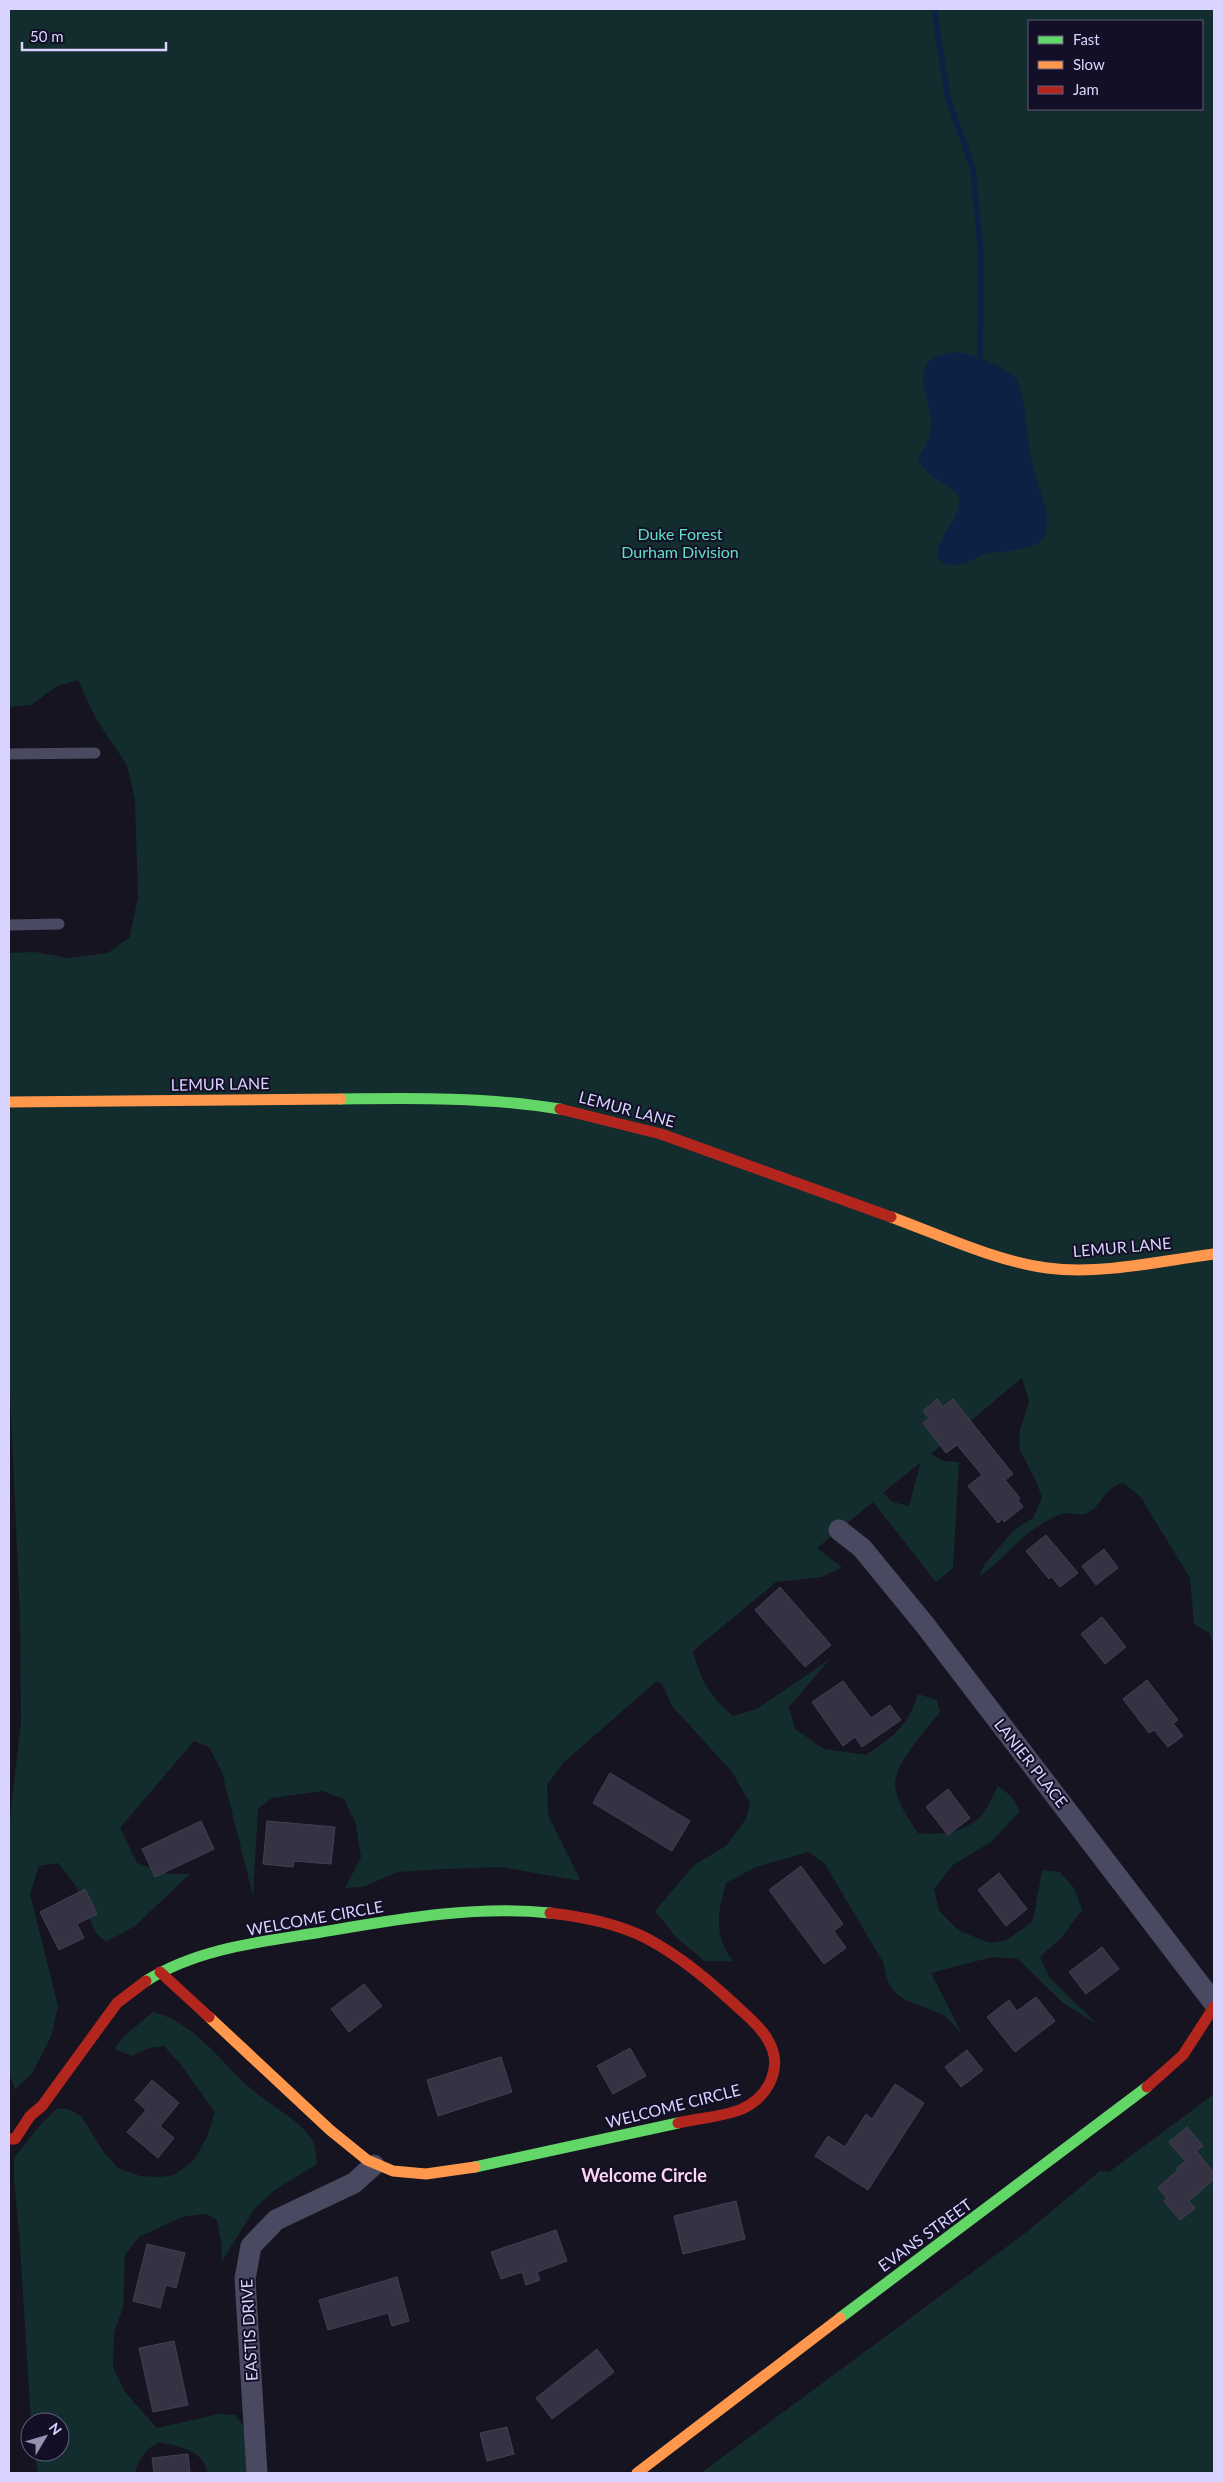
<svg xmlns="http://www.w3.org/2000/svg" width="1223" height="2482" font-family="Lato,sans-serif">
<rect width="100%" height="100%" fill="#161421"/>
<path fill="#132c2d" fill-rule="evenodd" d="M9,9H1214V1644L1209,1633L1194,1624L1190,1578L1140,1496L1123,1483C1101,1489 1104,1506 1085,1514C1080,1516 1072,1513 1066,1513C1059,1514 1048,1520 1042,1524C1016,1538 1003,1562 979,1576L984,1565L1014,1530L1033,1518L1042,1498L1037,1483L1019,1448L1020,1430L1029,1402L1022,1378L931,1454L943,1461L959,1462L953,1568L936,1582L873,1502L817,1548L842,1567L822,1577L776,1582L693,1651C700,1679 711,1698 733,1716L757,1709L830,1659L789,1707L795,1729L824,1749L866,1755C893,1737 908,1726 918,1694L937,1700L940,1712C927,1729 895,1763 895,1784C896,1801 909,1819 918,1833C941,1835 966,1833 983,1814C989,1806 993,1795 998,1786L1011,1796L1020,1811L991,1842L953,1865L934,1889L939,1911L958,1930L989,1943L1007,1940L1033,1921L1042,1870L1060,1872L1074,1888L1082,1910L1061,1938L1040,1957L1050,1978L1097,2024L1063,2003L1018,1959L992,1957L931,1973L962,2034C956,2028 950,2019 943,2015C913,2000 888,2004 884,1964L825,1864L808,1852L756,1867L726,1883C718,1913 713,1935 733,1961H704L676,1937L655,1911L694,1865L726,1846L746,1819L750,1803L732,1772L672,1706L662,1684L657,1681L564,1762L547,1785L548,1815L581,1881L501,1867L444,1869L398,1872L363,1887L345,1888L361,1857L356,1824L344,1799L322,1791L272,1798L258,1809L253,1896L222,1772L209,1747L194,1741L120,1828L137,1863L170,1874H190L135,1926L106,1942L96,1933L76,1886L58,1863L39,1866L30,1894L58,2006L51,2037L31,2075L15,2089L9,2074V1826L21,1723L20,1616L9,1371V1110L11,1109L9,1084V953L35,952L69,958L108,953L130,937L138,897L135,800L127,765L96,719L78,680L57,686L31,705L9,707ZM1029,21H1202V109H1029ZM921,1462L909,1506L893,1502L883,1493Z
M153,2012C194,2022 219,2060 249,2087C266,2103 302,2121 313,2141C316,2147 316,2157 317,2164L275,2190L255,2208L221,2263L222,2246L217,2220L205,2214L182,2217L139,2237L125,2255L123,2308L114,2332L113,2367L125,2392L157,2428L219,2414L235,2415L247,2430L249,2473H208C202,2449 180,2447 159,2442C145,2450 139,2458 135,2473H38L34,2452H60V2422H31L19,2231L14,2180V2158L41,2124L56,2109H68L81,2116L103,2151L118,2168L140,2176L159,2177L174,2175L194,2160L207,2137L215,2112L181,2065L164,2046L149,2048L132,2056L114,2049L124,2036Z
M1214,2094V2473H701L1024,2234L1100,2171L1109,2172Z"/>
<path fill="#0d2144" d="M952,352C976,353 995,364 1015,376L1022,393L1032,465L1047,513L1046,536C1032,551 1010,550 990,553C978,554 969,564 958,565C913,566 957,523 959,505C960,502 959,497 958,494C943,483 927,476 918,459C925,447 932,434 931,419C930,401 914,375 931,360C935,356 946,354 952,352Z"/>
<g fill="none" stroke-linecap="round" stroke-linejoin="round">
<path stroke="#0d2144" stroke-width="5.5" d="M934,9L948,98L973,169L981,256L980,364"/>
</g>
<path fill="#343243" stroke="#433f54" d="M937,1399L943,1407L953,1399L1013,1474L1005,1480L1020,1498L1018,1500L1023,1507L1004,1522L1002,1519L998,1523L968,1486L982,1475L957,1445L946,1453L923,1423L929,1418L923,1411Z
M1046,1535L1078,1573L1060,1587L1052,1577L1049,1579L1026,1551Z
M1104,1549L1118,1568L1096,1585L1082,1566Z
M780,1587L831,1645L805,1667L755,1610Z
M1102,1617L1126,1647L1105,1664L1081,1634Z
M1147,1680L1178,1720L1173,1723L1183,1736L1168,1747L1154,1730L1149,1733L1123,1699Z
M843,1681L871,1718L890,1705L901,1720L862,1747L855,1737L843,1746L812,1702Z
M610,1773L690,1821L672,1851L593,1803Z
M948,1789L970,1818L948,1835L926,1807Z
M201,1821L214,1849L155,1877L142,1849Z
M267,1821L335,1827L331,1864L294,1861L293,1867L263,1864Z
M801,1866L843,1924L834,1931L846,1948L824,1964L769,1890Z
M999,1873L1027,1909L1006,1926L978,1890Z
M85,1889L97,1914L77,1924L84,1938L59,1950L40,1912Z
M1102,1947L1119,1969L1086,1994L1069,1972Z
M364,1984L382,2006L349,2032L331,2009Z
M1036,1997L1055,2021L1015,2052L987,2017L1009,2000L1017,2011Z
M630,2048L646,2076L613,2094L597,2066Z
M967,2050L983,2070L961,2087L945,2067Z
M501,2057L512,2092L438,2116L427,2080Z
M152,2080L179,2103L160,2126L174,2138L158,2158L127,2132L146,2110L135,2100Z
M895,2084L924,2103L868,2190L815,2156L828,2136L845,2147L866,2114L872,2119Z
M1187,2127L1203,2146L1196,2151L1214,2173V2179L1189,2201L1195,2208L1180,2220L1164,2201L1167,2198L1158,2188L1178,2170L1177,2168L1185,2161L1169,2142Z
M736,2201L745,2239L683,2254L674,2216Z
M556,2230L567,2261L537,2272L540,2280L526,2285L522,2272L501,2279L491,2252Z
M147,2244L185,2253L176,2288L166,2285L160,2308L133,2301Z
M397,2277L409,2321L392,2326L388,2313L328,2330L319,2300Z
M174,2341L188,2405L153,2412L139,2348Z
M597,2349L614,2372L552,2419L536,2398Z
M507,2427L514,2454L487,2461L480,2433Z
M188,2454L190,2473H154L152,2458Z"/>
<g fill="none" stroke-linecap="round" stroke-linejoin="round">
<path stroke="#4a4962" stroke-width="11" d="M9,754L95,753
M9,925L59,924"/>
<path stroke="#4a4962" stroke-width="21" d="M839,1530L862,1548L925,1625L1214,2003
M257,2473L245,2279L251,2246L276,2220L354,2183L374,2165"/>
<path stroke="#63d668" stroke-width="11" d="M341,1099C415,1098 487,1097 560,1109
M146,1981C196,1949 259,1942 316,1933C393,1920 472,1905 550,1913
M475,2167L678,2123
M840,2318L1147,2087"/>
<path stroke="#ff974d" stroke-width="11" d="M9,1102L341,1099
M891,1217C940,1235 995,1261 1047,1268C1102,1275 1160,1261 1214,1254
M209,2017L330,2130L367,2160L393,2171L426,2174L475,2167
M637,2473L840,2318"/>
<path stroke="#b3261e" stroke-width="11" d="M560,1109L661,1134L891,1217
M550,1913C583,1917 616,1923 646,1938C682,1957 713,1984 743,2012C752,2020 762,2029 768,2040C784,2067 769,2096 742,2109C723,2117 698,2118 678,2123
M160,1972L209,2017
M1147,2087L1183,2055L1214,2007
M9,2139H15L30,2116L42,2106L117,2003L146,1981"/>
</g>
<g text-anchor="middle" stroke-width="4" stroke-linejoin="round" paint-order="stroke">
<g font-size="16" fill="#5fe0c0" stroke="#130f26">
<text x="680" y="540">Duke Forest<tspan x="680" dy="18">Durham Division</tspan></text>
</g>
<g font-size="16" fill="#d9d4ff" stroke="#130f26">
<text transform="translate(220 1084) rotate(-1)" y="6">LEMUR LANE</text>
<text transform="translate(627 1109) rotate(15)" y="6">LEMUR LANE</text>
<text transform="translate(1122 1247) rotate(-5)" y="6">LEMUR LANE</text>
<text transform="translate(1031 1763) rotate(52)" y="6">LANIER PLACE</text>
<text transform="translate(315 1918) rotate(-10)" y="6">WELCOME CIRCLE</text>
<text transform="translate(673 2106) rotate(-14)" y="6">WELCOME CIRCLE</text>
<text transform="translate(925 2235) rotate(-36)" y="6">EVANS STREET</text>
<text transform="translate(249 2330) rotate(-93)" y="6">EASTIS DRIVE</text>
</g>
<g font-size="18" font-weight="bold" fill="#ffd6f0" stroke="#130f26">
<text x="644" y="2182">Welcome Circle</text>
</g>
</g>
<rect width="1223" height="2482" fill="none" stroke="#d9d4ff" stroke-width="20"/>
<rect x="1028" y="20" width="175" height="90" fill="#130f26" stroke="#625e7d"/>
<rect x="1038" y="36" width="25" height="8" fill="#63d668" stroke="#625e7d"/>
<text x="1073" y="45" font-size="15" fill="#d9d4ff">Fast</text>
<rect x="1038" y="61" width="25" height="8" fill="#ff974d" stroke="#625e7d"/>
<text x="1073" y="70" font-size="15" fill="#d9d4ff">Slow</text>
<rect x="1038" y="86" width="25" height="8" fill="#b3261e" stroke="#625e7d"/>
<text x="1073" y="95" font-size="15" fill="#d9d4ff">Jam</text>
<g transform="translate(45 2437) rotate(52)"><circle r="24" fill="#130f26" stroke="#625e7d"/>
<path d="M0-4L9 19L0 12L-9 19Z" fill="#9591b1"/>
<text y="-8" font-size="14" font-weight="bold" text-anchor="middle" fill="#d9d4ff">N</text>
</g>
<path d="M22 42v8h144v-8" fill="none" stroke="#d9d4ff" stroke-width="2.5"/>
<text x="30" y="42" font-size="15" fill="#d9d4ff" stroke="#130f26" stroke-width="4" paint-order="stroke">50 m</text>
</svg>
